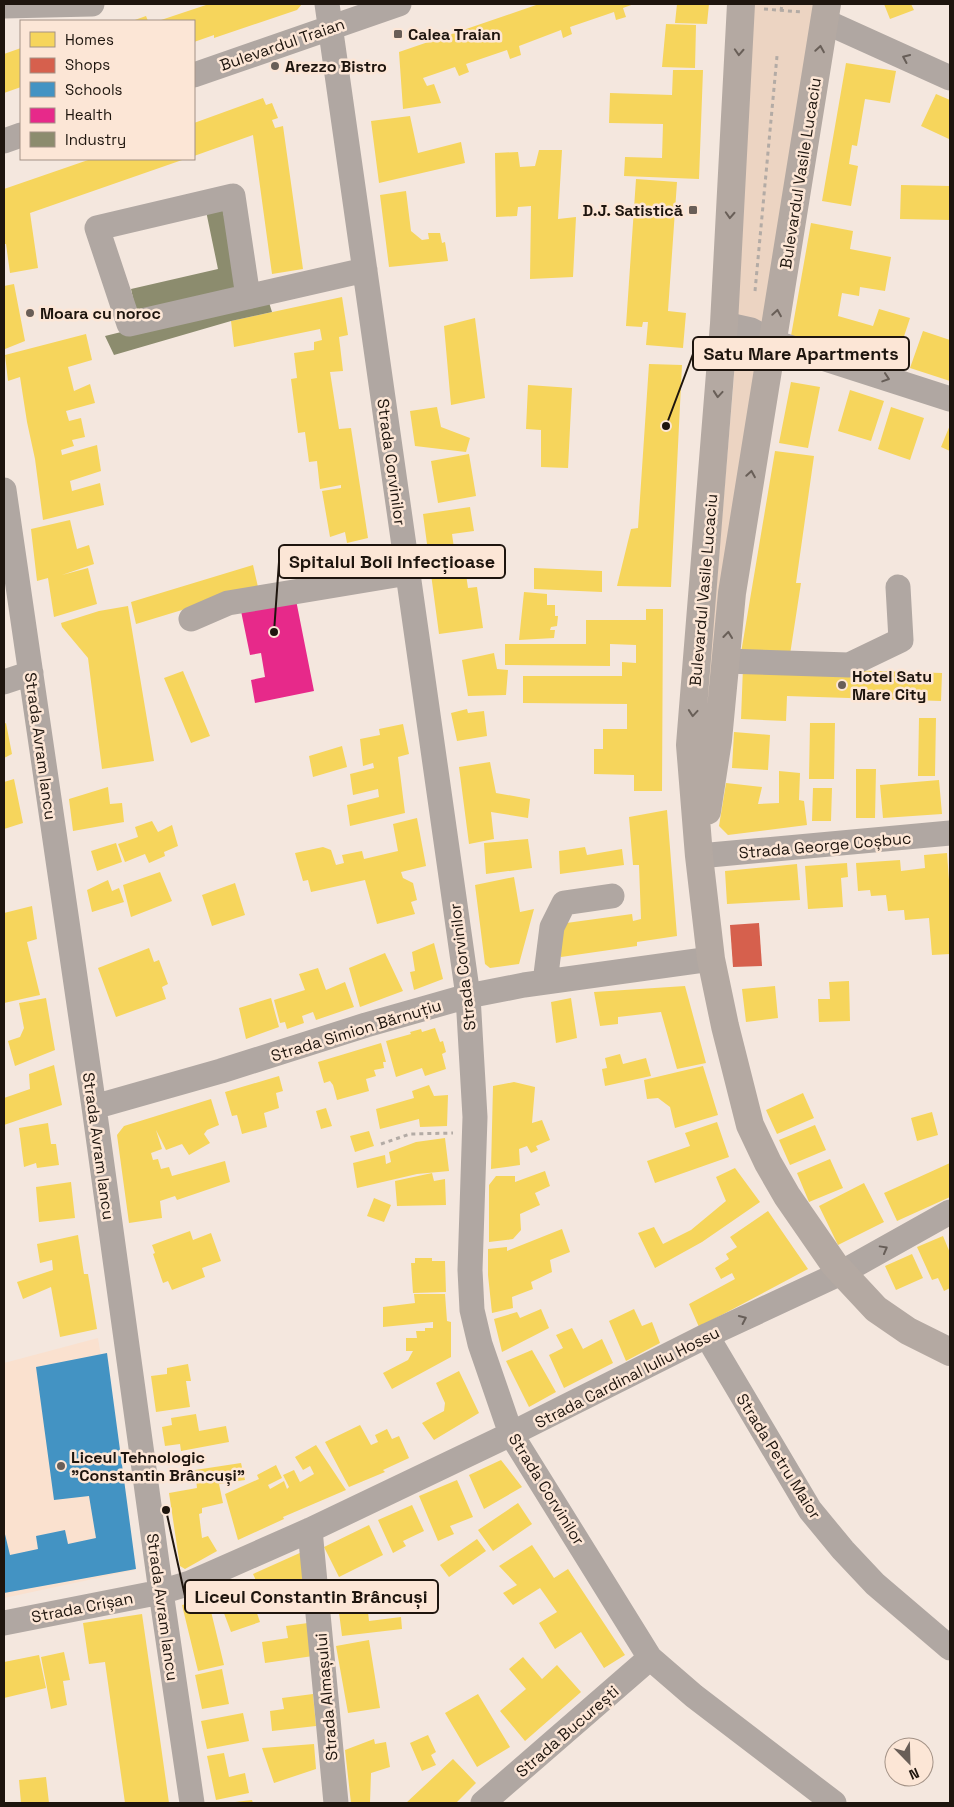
<svg xmlns="http://www.w3.org/2000/svg" width="954" height="1807" font-family="'Space Grotesk',sans-serif">
<rect width="100%" height="100%" fill="#f4e7de"/>
<path fill="#fae1cf" d="M98,1338L135,1570L4,1598V1363Z"/>
<path fill="#ecd4c2" d="M752,4H816L703,742L734,376L737,277Z"/>
<path fill="#f6d55c" d="M209,4H302L297,10L214,38V35L194,42V21H158Z
M539,4H634L623,8L626,17L616,20L614,12L570,27L572,34L563,38L561,30L519,46L521,55L510,59L507,50L466,64L469,72L459,76L455,67L423,78L427,86L434,84L441,103L403,109L399,52Z
M677,4H709L707,24L675,23Z
M884,4H911L914,10L890,19Z
M146,16L148,21H132Z
M666,24L696,25L695,68L662,67Z
M21,48V87L4,93V54Z
M846,63L896,71L890,103L865,99L857,146L852,145L849,164L858,166L851,206L822,201Z
M673,70H703L699,179L624,176L625,157L662,158L663,124L609,123L610,93L672,95Z
M936,94L950,100L949,139L921,126Z
M263,98L266,105L272,103L278,118L272,120L275,128L283,126L303,269L272,274L253,135L194,156V123Z
M410,116L418,153L461,142L465,163L379,183L371,121Z
M539,150H562L558,219L576,217L573,277L530,279L531,206L518,207L517,216L496,217L495,153L518,152L520,167L535,166Z
M91,159H185L30,213L38,268L10,273L6,244H4V189Z
M636,179L677,182L668,311L686,313L683,348L646,345L648,322H643L642,327L626,326Z
M901,185L950,186V220L900,219Z
M406,191L411,231L422,240L429,239L428,233H440L442,243L445,242L448,261L389,267L380,195Z
M811,223L853,231L850,249L891,257L885,291L860,287L859,296L842,293L838,316L873,326L879,309L910,318L894,367L864,356L791,336Z
M14,284L25,341L5,349L4,286Z
M342,297L348,335L339,337L343,371L330,372L339,429L351,428L368,538L347,543L345,532L330,537L322,491L341,488V485L320,489L317,461L309,462L305,432L298,433L291,379L297,378L294,353L314,350V342L322,340L320,329L234,347L231,321Z
M475,318L485,398L451,405L444,326Z
M923,331L950,340V381L910,368Z
M86,334L92,360L68,367L74,391L90,384L95,403L66,411L69,421L81,418L85,437L72,440L74,446L61,450L62,455L97,445L101,471L70,481L72,491L100,483L104,505L43,520L35,459L27,422L20,377L8,381L5,355Z
M649,364L682,365L671,587L617,586L631,529L638,528Z
M791,382L820,387L808,448L779,443Z
M528,385L572,388L568,468L541,467V430L526,429Z
M850,390L884,401L871,441L838,431Z
M437,407L441,427L470,438L466,452L415,446L410,411Z
M891,407L924,418L910,460L878,449Z
M950,425V451L941,447Z
M775,451L814,456L796,583H801L789,661L741,653Z
M469,454L476,496L438,503L431,461Z
M470,507L474,531L452,534L456,562L464,560L468,588L477,587L483,628L439,634L423,514Z
M70,520L77,549L89,545L94,564L62,575L88,568L97,604L54,617L48,578L37,581L31,529Z
M253,565L258,587L136,624L131,602Z
M534,568L602,571V592L534,589Z
M524,592L547,594V605H555V616H558L557,626L551,627L550,630H555L554,638L519,640Z
M128,606L154,761L102,769L88,658L62,627L61,623L99,611Z
M646,609H663L662,791H634V775L594,774V749H603V729H627V704L523,703V676H622V662L636,663V645L610,644V666L505,665V644H586V620H646Z
M494,653L497,669L508,670L506,695L468,696L462,660Z
M743,667L942,673L941,701L787,696L786,721L741,719Z
M183,671L210,736L191,743L164,678Z
M467,709L468,713L484,711L487,736L457,741L451,713Z
M919,718H936L935,776H918Z
M6,723L12,754L4,758V724Z
M810,723H835L834,779H809Z
M403,724L409,754L398,757L405,813L350,826L347,805L379,797L378,789L353,795L350,774L374,768L373,763L363,766L360,739L380,735L379,729Z
M734,732L770,735L768,770L732,768Z
M342,746L347,767L313,777L309,756Z
M490,762L496,793L530,799L528,818L491,812L494,839L469,844L459,767Z
M856,769H876L875,818H856Z
M779,771L800,773L799,800L804,801L807,825L728,835L719,826L726,783L762,787L758,804L779,803Z
M14,779L23,823L4,829V782Z
M939,780L942,814L883,818L880,785Z
M108,787L110,804L122,803L124,822L73,831L69,799Z
M813,788H832L831,821H812Z
M667,810L677,936L637,942V946L561,957L559,924L632,914L633,921L641,919L639,865H633L629,817Z
M417,818L426,866L401,872L403,878L413,883L417,900L411,902L415,914L377,924L365,880L311,892L308,880L303,881L295,853L323,847L331,850L336,865L344,863L342,855L362,851L364,859L398,851L393,824Z
M152,821L158,832L172,825L178,846L164,852L165,856L149,863L145,854L125,862L118,844L138,837L135,827Z
M528,839L532,868L486,874L484,843Z
M116,843L122,862L97,871L91,851Z
M585,847L587,855L622,849L624,865L560,874L559,851Z
M947,853L950,894V954L932,955L929,918L905,920L904,910L888,911L886,895L871,896L870,890L858,891L856,863L900,860L901,871L925,868L924,855Z
M847,863L848,877L841,878L843,907L808,909L805,866Z
M797,864L800,900L727,904L725,871Z
M160,872L172,901L131,917L123,885Z
M514,877L520,912L534,909L519,964L490,968L485,964L475,885Z
M108,880L112,891L119,888L124,902L92,912L87,890Z
M235,883L245,915L212,926L202,895Z
M32,906L37,939L27,942L40,995L4,1003V913Z
M434,943L443,979L414,990L410,972L415,971L412,952Z
M149,948L154,962L159,960L168,984L162,987L166,999L116,1017L98,968Z
M385,953L403,991L360,1007L349,968Z
M318,968L326,990L345,982L354,1007L316,1020L313,1012L302,1016L304,1023L287,1029L285,1022L280,1023L274,1000L305,990L299,974Z
M849,981L850,1021L819,1022L818,999H830L829,982Z
M685,986L706,1063L677,1069L661,1012L618,1017V1024L600,1026L594,992Z
M775,986L778,1018L746,1022L742,989Z
M46,998L55,1050L15,1066L8,1041L20,1037L24,1028L19,1003Z
M271,998L279,1027L246,1039L239,1008Z
M571,998L577,1038L556,1043L551,1002Z
M435,1028L440,1042L443,1041L446,1052L442,1054L446,1069L425,1076L422,1068L396,1077L386,1041L411,1034L410,1032L421,1029L422,1032Z
M381,1043L386,1062H383L384,1068L374,1070L376,1076L366,1079L369,1091L337,1100L333,1085L330,1081L324,1083L318,1062Z
M620,1054L623,1064L646,1058L651,1076L605,1086L602,1069L607,1068L605,1058Z
M54,1065L62,1105L4,1125V1098L30,1089L29,1074Z
M703,1066L718,1115L675,1128L670,1107L658,1098L647,1099L644,1080Z
M279,1076L283,1091L276,1093L279,1108L264,1113L267,1127L242,1134L237,1115L232,1116L225,1092Z
M514,1082L535,1087L532,1123L542,1120L550,1140L536,1146L538,1150L531,1153L527,1146L519,1149L520,1165L491,1169L493,1086Z
M429,1085L434,1096L448,1095L447,1126L420,1127L419,1119L380,1129L376,1109L414,1098L412,1091Z
M803,1093L814,1118L777,1134L766,1110Z
M211,1099L219,1125L207,1130L204,1134L210,1143L189,1155L182,1144L166,1150L156,1130L162,1149L151,1153L153,1160L158,1159L161,1169L169,1167L172,1176L225,1161L230,1182L177,1200L175,1196L160,1201L162,1218L129,1223L117,1135L124,1126Z
M326,1108L332,1126L321,1129L316,1111Z
M932,1112L938,1135L917,1141L911,1118Z
M717,1122L729,1157L655,1183L647,1161L690,1146L685,1133Z
M48,1123L51,1144H56L59,1165L37,1168L36,1163L24,1167L19,1128Z
M815,1125L826,1150L790,1165L779,1140Z
M369,1131L374,1146L355,1152L350,1136Z
M445,1138L449,1171L417,1174L357,1188L353,1163L385,1155L386,1164L391,1162L389,1152L416,1142Z
M830,1159L843,1188L809,1202L797,1173Z
M950,1163V1197L897,1221L884,1193Z
M735,1168L760,1202L702,1242L655,1268L638,1233L654,1227L663,1244L691,1230L726,1201L716,1177Z
M545,1171L550,1186L535,1193L540,1205L520,1214L521,1230L513,1239L489,1242V1185L496,1176H515V1182Z
M432,1173L434,1181L445,1179L446,1205L397,1206L395,1181Z
M71,1182L75,1218L39,1222L36,1187Z
M864,1183L884,1222L838,1245L819,1206Z
M374,1198L391,1205L384,1222L367,1216Z
M768,1211L808,1269L699,1327L689,1304L735,1279L732,1273L721,1279L715,1268L729,1259L726,1254L737,1247L730,1237Z
M562,1229L570,1252L550,1260L552,1272L531,1282L533,1289L512,1297L513,1308L492,1313L488,1275V1249L507,1247V1251Z
M190,1231L193,1240L211,1233L221,1261L202,1268L205,1277L172,1290L168,1281L163,1283L153,1254L155,1253L152,1245Z
M78,1235L84,1274H88L97,1329L60,1337L51,1287L23,1299L17,1282L53,1270L52,1260L40,1263L37,1244Z
M943,1236L950,1253V1288L944,1291L938,1278L932,1280L917,1247Z
M912,1254L923,1278L896,1290L885,1266Z
M415,1258H432V1261H445L446,1292L413,1293L411,1263H415Z
M414,1294H445L447,1321L451,1322V1357L392,1389L383,1373L408,1360L413,1351H406V1338H417L416,1331H425V1328H433V1322L383,1327V1307L415,1303Z
M541,1309L549,1328L502,1352L494,1319L517,1312L520,1318Z
M634,1309L642,1326L652,1322L660,1343L626,1361L609,1321Z
M572,1328L583,1349L602,1339L613,1363L564,1388L549,1355L563,1348L556,1335Z
M532,1350L556,1392L529,1407L506,1361Z
M188,1364L191,1381H186L190,1407L156,1412L151,1376L167,1374V1368Z
M459,1371L479,1413L434,1440L422,1423L444,1411L445,1403L436,1383Z
M196,1414L199,1431L226,1426L229,1442L181,1451L180,1444L165,1446L162,1427L172,1425L171,1418Z
M360,1425L371,1445L378,1442L375,1435L387,1429L392,1439L399,1436L409,1458L383,1470L385,1472L349,1487L325,1442Z
M316,1445L346,1490L283,1517L284,1519L238,1540L225,1494L259,1479L257,1475L276,1465L282,1478L268,1485L270,1489L284,1481L287,1489L289,1487L283,1475L294,1470L300,1482L314,1474L310,1466L303,1470L295,1457Z
M501,1460L522,1487L484,1509L469,1475Z
M241,1463L245,1480L219,1484L223,1503L202,1508V1513L199,1514L202,1538L208,1536L217,1551L185,1569L180,1566L169,1493L197,1488L195,1470Z
M457,1480L473,1517L450,1526L454,1534L438,1541L419,1496Z
M518,1503L532,1524L493,1551L478,1530Z
M412,1505L424,1531L403,1541L406,1546L393,1553L378,1520Z
M369,1525L383,1555L339,1577L324,1547Z
M477,1539L486,1551L449,1577L440,1565Z
M532,1545L554,1578L568,1569L625,1655L604,1668L581,1632L555,1649L539,1623L557,1612L540,1588L513,1605L503,1593L517,1585L499,1566Z
M302,1552L304,1593L292,1599L287,1590L265,1600L253,1574Z
M246,1581L260,1622L231,1632L216,1592Z
M366,1594L369,1621L401,1617L402,1629L342,1636L337,1597Z
M208,1599L224,1665L198,1671L182,1605Z
M142,1614L159,1732L169,1803H125L105,1662L89,1664L83,1623Z
M308,1623L313,1656L265,1663L262,1642L288,1638L286,1626Z
M369,1640L380,1708L348,1713L336,1646Z
M64,1652L70,1680L63,1681L67,1705L51,1709L41,1657Z
M39,1655L46,1688L4,1698V1662Z
M523,1657L542,1679L557,1665L581,1692L525,1741L500,1711L526,1689L509,1669Z
M222,1669L229,1704L202,1709L195,1675Z
M313,1694L316,1726L272,1731L270,1711L284,1709L282,1698Z
M478,1694L510,1747L477,1767L445,1713Z
M243,1713L249,1741L207,1749L201,1721Z
M428,1735L436,1752L431,1755L436,1765L422,1771L410,1743Z
M374,1739L375,1744L386,1742L390,1767L371,1773L370,1803H351L345,1750Z
M314,1744L316,1769L274,1783L262,1748Z
M224,1753L229,1777L245,1773L249,1793L216,1800L207,1756Z
M453,1759L476,1783L456,1803H406Z
M46,1777L49,1803H21L19,1780Z
M252,1800L253,1803H235V1802Z"/>
<path fill="#d6604d" d="M759,923L762,966L733,967L730,925Z"/>
<path fill="#4393c3" d="M107,1353L136,1569L4,1593V1530L10,1555L38,1549L36,1536L65,1530L68,1544L96,1538L89,1496L54,1500L36,1367Z"/>
<path fill="#e7298a" d="M296,600L314,691L255,703L251,680L265,677L261,653L250,655L241,611Z"/>
<path fill="#8c8c6e" d="M222,207L241,293L137,316L131,289L218,269L206,211Z
M267,296L272,312L231,321L114,355L105,336Z"/>
<g fill="none" stroke-linecap="round" stroke-linejoin="round">
<path stroke="#b3aba5" stroke-width="3" stroke-dasharray="4 4" stroke-linecap="butt" d="M764,9L802,12
M781,11L782,4
M755,291L777,56
M381,1144L410,1134L453,1133"/>
<path stroke="#b0a7a2" stroke-width="25" d="M327,4L468,996L475,1117L470,1270L472,1310L480,1344L511,1434L650,1658L694,1696L834,1803
M4,6L92,4
M824,21L950,78
M194,75L399,4
M4,141L21,135
M248,297L233,196L97,228L129,324L365,270
M724,324L751,330L773,342L950,399
M4,490L94,1107L161,1592L192,1803
M191,619L228,603L408,573
M725,661L849,665L901,640L898,587
M4,682L31,673
M699,856L950,833
M545,982L552,927L564,903L612,896
M94,1107L221,1071L366,1025L468,996L524,985L711,959
M708,1335L714,1348L810,1510L843,1550L875,1584L950,1648
M310,1530L336,1803
M4,1623L161,1592L190,1583L310,1530L511,1434L708,1335L841,1273L950,1212
M483,1803L650,1658"/>
<path stroke="#b4a9a2" stroke-width="28" d="M741,4L724,324L690,745L699,856L711,959L725,1026L750,1125L768,1163L787,1196L834,1264L876,1309L908,1331L950,1352
M707,811L718,740L732,593L827,4"/>
</g>
<defs><path id="oneway-chevron" d="M-2-3.5L2.5 0L-2 3.5" fill="none" stroke-width="1.6" stroke-linecap="round" stroke-linejoin="round" transform="scale(1.25)"/></defs>
<g stroke="#695f58">
<use href="#oneway-chevron" transform="translate(820 49) rotate(-81)"/>
<use href="#oneway-chevron" transform="translate(739 52) rotate(93)"/>
<use href="#oneway-chevron" transform="translate(730 215) rotate(93)"/>
<use href="#oneway-chevron" transform="translate(777 313) rotate(-81)"/>
<use href="#oneway-chevron" transform="translate(718 394) rotate(95)"/>
<use href="#oneway-chevron" transform="translate(751 474) rotate(-81)"/>
<use href="#oneway-chevron" transform="translate(728 635) rotate(-84)"/>
<use href="#oneway-chevron" transform="translate(693 713) rotate(95)"/>
</g>
<g stroke="#675e58">
<use href="#oneway-chevron" transform="translate(906 58) rotate(-156)"/>
<use href="#oneway-chevron" transform="translate(886 378) rotate(18)"/>
<use href="#oneway-chevron" transform="translate(884 1249) rotate(-29)"/>
<use href="#oneway-chevron" transform="translate(743 1319) rotate(-25)"/>
</g>
<g fill="#695e57" stroke="#fce6d6" stroke-width="2">
<rect x="393" y="29" width="10" height="10" rx="2.5"/>
<circle cx="275" cy="66" r="5"/>
<rect x="688" y="205" width="10" height="10" rx="2.5"/>
<circle cx="30" cy="313" r="5"/>
<circle cx="842" cy="685" r="5"/>
<circle cx="61" cy="1466" r="5"/>
</g>
<g text-anchor="middle" stroke-width="5" stroke-linejoin="round" paint-order="stroke">
<g font-size="16" font-weight="bold" fill="#1e150e" stroke="#fce6d6" text-anchor="start">
<text x="408" y="40">Calea Traian</text>
<text x="285" y="72">Arezzo Bistro</text>
<text x="683" y="216" text-anchor="end">D.J. Satistică</text>
<text x="40" y="319">Moara cu noroc</text>
<text x="852" y="682">Hotel Satu<tspan x="852" dy="18">Mare City</tspan></text>
<text x="71" y="1463">Liceul Tehnologic<tspan x="71" dy="18">"Constantin Brâncuși"</tspan></text>
</g>
<g font-size="16" fill="#1e150e" stroke="#fce6d6">
<text transform="translate(282 44) rotate(-19)" y="6">Bulevardul Traian</text>
<text transform="translate(800 173) rotate(-81)" y="6">Bulevardul Vasile Lucaciu</text>
<text transform="translate(392 462) rotate(82)" y="6">Strada Corvinilor</text>
<text transform="translate(703 590) rotate(-85)" y="6">Bulevardul Vasile Lucaciu</text>
<text transform="translate(41 746) rotate(82)" y="6">Strada Avram Iancu</text>
<text transform="translate(825 845) rotate(-5)" y="6">Strada George Coșbuc</text>
<text transform="translate(462 967) rotate(-97)" y="6">Strada Corvinilor</text>
<text transform="translate(356 1030) rotate(-17)" y="6">Strada Simion Bărnuțiu</text>
<text transform="translate(99 1146) rotate(82)" y="6">Strada Avram Iancu</text>
<text transform="translate(627 1377) rotate(-27)" y="6">Strada Cardinal Iuliu Hossu</text>
<text transform="translate(779 1456) rotate(58)" y="6">Strada Petru Maior</text>
<text transform="translate(547 1489) rotate(58)" y="6">Strada Corvinilor</text>
<text transform="translate(82 1607) rotate(-11)" y="6">Strada Crișan</text>
<text transform="translate(163 1607) rotate(82)" y="6">Strada Avram Iancu</text>
<text transform="translate(326 1697) rotate(-95)" y="6">Strada Almașului</text>
<text transform="translate(567 1731) rotate(-41)" y="6">Strada București</text>
</g>
</g>
<path fill="none" stroke="#1e150e" stroke-width="2" d="M666 426L693 354M274 632L279 562M166 1510L185 1596"/>
<g fill="#1e150e" stroke="#fce6d6" stroke-width="2">
<circle cx="666" cy="426" r="5"/>
<circle cx="274" cy="632" r="5"/>
<circle cx="166" cy="1510" r="5"/>
</g>
<g fill="#fce6d6" stroke="#1e150e" stroke-width="2">
<rect x="693" y="337" width="216" height="33" rx="5"/>
<rect x="279" y="545" width="226" height="33" rx="5"/>
<rect x="185" y="1580" width="253" height="33" rx="5"/>
</g>
<g font-size="18" text-anchor="middle" font-weight="bold" fill="#1e150e">
<text x="801" y="360">Satu Mare Apartments</text>
<text x="392" y="568">Spitalul Boli Infecțioase</text>
<text x="311" y="1603">Liceul Constantin Brâncuși</text>
</g>
<rect width="954" height="1807" fill="none" stroke="#1e150e" stroke-width="10"/>
<rect x="20" y="20" width="175" height="140" fill="#fce6d6" stroke="#a39286"/>
<rect x="30" y="32" width="25" height="15" fill="#f6d55c" stroke="#a39286"/>
<text x="65" y="45" font-size="15" fill="#1e150e">Homes</text>
<rect x="30" y="58" width="25" height="15" fill="#d6604d" stroke="#a39286"/>
<text x="65" y="70" font-size="15" fill="#1e150e">Shops</text>
<rect x="30" y="82" width="25" height="15" fill="#4393c3" stroke="#a39286"/>
<text x="65" y="95" font-size="15" fill="#1e150e">Schools</text>
<rect x="30" y="108" width="25" height="15" fill="#e7298a" stroke="#a39286"/>
<text x="65" y="120" font-size="15" fill="#1e150e">Health</text>
<rect x="30" y="132" width="25" height="15" fill="#8c8c6e" stroke="#a39286"/>
<text x="65" y="145" font-size="15" fill="#1e150e">Industry</text>
<g transform="translate(909 1762) rotate(157)"><circle r="24" fill="#fce6d6" stroke="#a39286"/>
<path d="M0-4L9 19L0 12L-9 19Z" fill="#695e57"/>
<text y="-8" font-size="14" font-weight="bold" text-anchor="middle" fill="#1e150e">N</text>
</g>
</svg>
